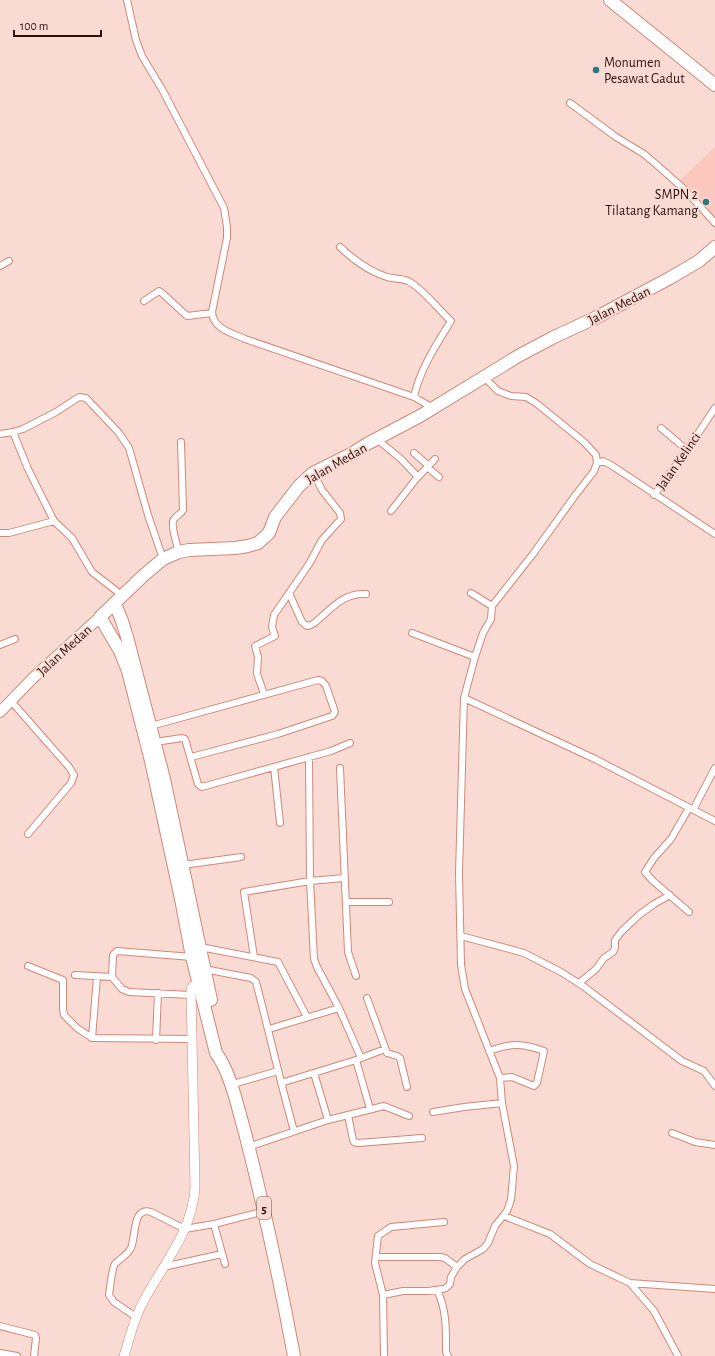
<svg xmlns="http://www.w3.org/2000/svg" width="715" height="1356" font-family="'Alegreya Sans',sans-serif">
<rect width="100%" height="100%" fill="#fadbd4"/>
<path fill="#fcc8be" d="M715,147V222L678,182Z"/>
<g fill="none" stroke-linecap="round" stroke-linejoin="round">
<g stroke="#cf8879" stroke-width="8">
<path id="street" d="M127,0L136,40L142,56L163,91L224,208L227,227V238L212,312C213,329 232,333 245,339L414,397L433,408
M570,103L616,137L644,154L657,165L685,190L715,223
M340,247C354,260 368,271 387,277C394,279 401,278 408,281C422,288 439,310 451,321C436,345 420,369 414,397
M0,266L9,261
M144,301L159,291L162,293L187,316L212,313
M661,428L687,450
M13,432L28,469L54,521L72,538L92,572L123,596
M0,434L13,432L23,429L56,412L79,397L86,398L119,433L129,448L148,515L163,559
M378,440L401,459L417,476L416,479L391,511
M414,453L429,466
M597,463L603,461L611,465L715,534
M427,467L439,477
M417,478L435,459
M654,495L687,450L715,408
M0,533H9L54,521
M179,552C177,545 170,524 174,519C177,515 181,514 183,510L181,442
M289,593L302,622L307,626C313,625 316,622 320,618C335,605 345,593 366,594
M471,593L492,606
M412,633L475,657
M0,645L15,639
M264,694L257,674L258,657L255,646L275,636L272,627L274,615L309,564L322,540L341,519L340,513L322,490L313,473
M464,698L595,759L715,821
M11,701L69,767L74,775L71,783L28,834
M151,726L318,680L322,681L326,686L334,709L335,712L332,716L278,734L191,757
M155,742L182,738L185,739L198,784L202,787L331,751L350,743
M309,757L310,881L314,959L317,967L339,1008L361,1058
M274,767L280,823
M340,768L348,952L356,976
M693,810L715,768
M183,865L241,857
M346,902H389
M689,912L653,881L645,872L654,858L671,839L689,808
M461,936L524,953L561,972L583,986L682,1061L704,1071L715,1086
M200,947L278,962L307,1017
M254,957L244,892L310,881L344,878
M28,966L63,980V1009L64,1015L77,1028L92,1038L192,1039
M204,969L251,978L256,982C269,1032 280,1081 294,1131
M75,975L112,977
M579,983L596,969L604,958L613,952L615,948V940L622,931L639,915L654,904L670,895
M191,995L129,992L122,989L112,977L113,955L117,951L192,957
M367,998L387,1053L397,1056L400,1058L407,1087
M269,1029L339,1008
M92,1038L97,977
M156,1040L158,993
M489,1051C511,1043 522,1043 544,1051L537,1083L534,1086L512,1077L500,1078
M356,1060L370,1109
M314,1073L328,1120
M281,1083L356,1060L385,1049
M230,1085L278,1071
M433,1112L464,1107L502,1103
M348,1115L353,1140L354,1142L358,1143L422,1138
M672,1133L695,1142L715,1145
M248,1147L328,1120L384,1106L409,1116
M504,1216L550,1234L590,1264L630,1283L654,1311L678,1356
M214,1224L225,1264
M376,1257H440L445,1258L457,1267
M163,1267L222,1254
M630,1283L715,1289
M437,1290C447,1310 446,1331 446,1352L448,1356
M383,1295L403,1291H428L443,1289L446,1288L450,1284L451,1277L457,1267L465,1259L483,1249L488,1243L495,1226L507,1211L511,1200L514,1166L502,1103L500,1078L465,989L461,965L459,873L464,698L475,657L483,633L491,619L492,606L533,554L574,497L594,471L597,463L596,455L584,442L536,403L526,397L511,396L498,391L484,377
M136,1317L114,1302L109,1295C110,1288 112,1268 115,1264C120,1258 127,1256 131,1248C136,1237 132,1206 151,1212L185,1229L214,1224L265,1211
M0,1326L35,1335L36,1338L34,1356
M0,1353L17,1356
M384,1356L383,1295L375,1263L378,1236L391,1227L444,1222"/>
</g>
<g stroke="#cf8879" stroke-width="10">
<path id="secondary" d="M124,1356C129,1340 133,1322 141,1306C160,1268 193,1232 195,1187L191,989L193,986L199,984"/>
</g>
<g stroke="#cf8879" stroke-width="12">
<path id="primary" d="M0,712L34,677L100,617"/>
</g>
<g stroke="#cf8879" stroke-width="14">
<path id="highway" d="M610,0L715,85
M115,604L122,621L127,637L164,779L211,1000
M294,1356C280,1281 264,1207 245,1133C238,1109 231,1073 216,1053L192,957L181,899L151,761L128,671L120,651L100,617L144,575L163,559L172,555L179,552L189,550L235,548L248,546L258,543L269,533L275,517L299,486L313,473L353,453L367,444L420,416L520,355L554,337L597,317L670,278L699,261L715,247"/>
</g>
<use href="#street" stroke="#fff" stroke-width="6"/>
<use href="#secondary" stroke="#fff" stroke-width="9"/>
<use href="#primary" stroke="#fff" stroke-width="10"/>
<use href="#highway" stroke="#fff" stroke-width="12"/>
</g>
<g fill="#2f7582" stroke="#fadbd4" stroke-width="1.5">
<circle cx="596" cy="70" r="4"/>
<circle cx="706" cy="202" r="4"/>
</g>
<g text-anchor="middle" stroke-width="4" stroke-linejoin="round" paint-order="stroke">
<rect fill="#fadbd4" stroke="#6a4e49" stroke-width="1" x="257" y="1197" width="14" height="22" rx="3"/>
<g font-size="13" font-weight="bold" fill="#2d120d">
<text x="264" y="1213">5</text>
</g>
<g font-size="14" fill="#2d120d" stroke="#fadbd4" text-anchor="start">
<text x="604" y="67">Monumen<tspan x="604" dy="16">Pesawat Gadut</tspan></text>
<text x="698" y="199" text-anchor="end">SMPN 2<tspan x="698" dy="16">Tilatang Kamang</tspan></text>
</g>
<g font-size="14" fill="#2d120d" stroke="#fadbd4">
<text transform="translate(619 305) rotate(-27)" y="5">Jalan Medan</text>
<text transform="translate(678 461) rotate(-55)" y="5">Jalan Kelinci</text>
<text transform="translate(336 463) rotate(-30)" y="5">Jalan Medan</text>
<text transform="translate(64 650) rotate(-42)" y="5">Jalan Medan</text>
</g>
</g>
<path d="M14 30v6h87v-6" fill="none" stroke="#2d120d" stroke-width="2"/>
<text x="20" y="30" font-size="12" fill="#2d120d" stroke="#fadbd4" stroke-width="3" paint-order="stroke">100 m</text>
</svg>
